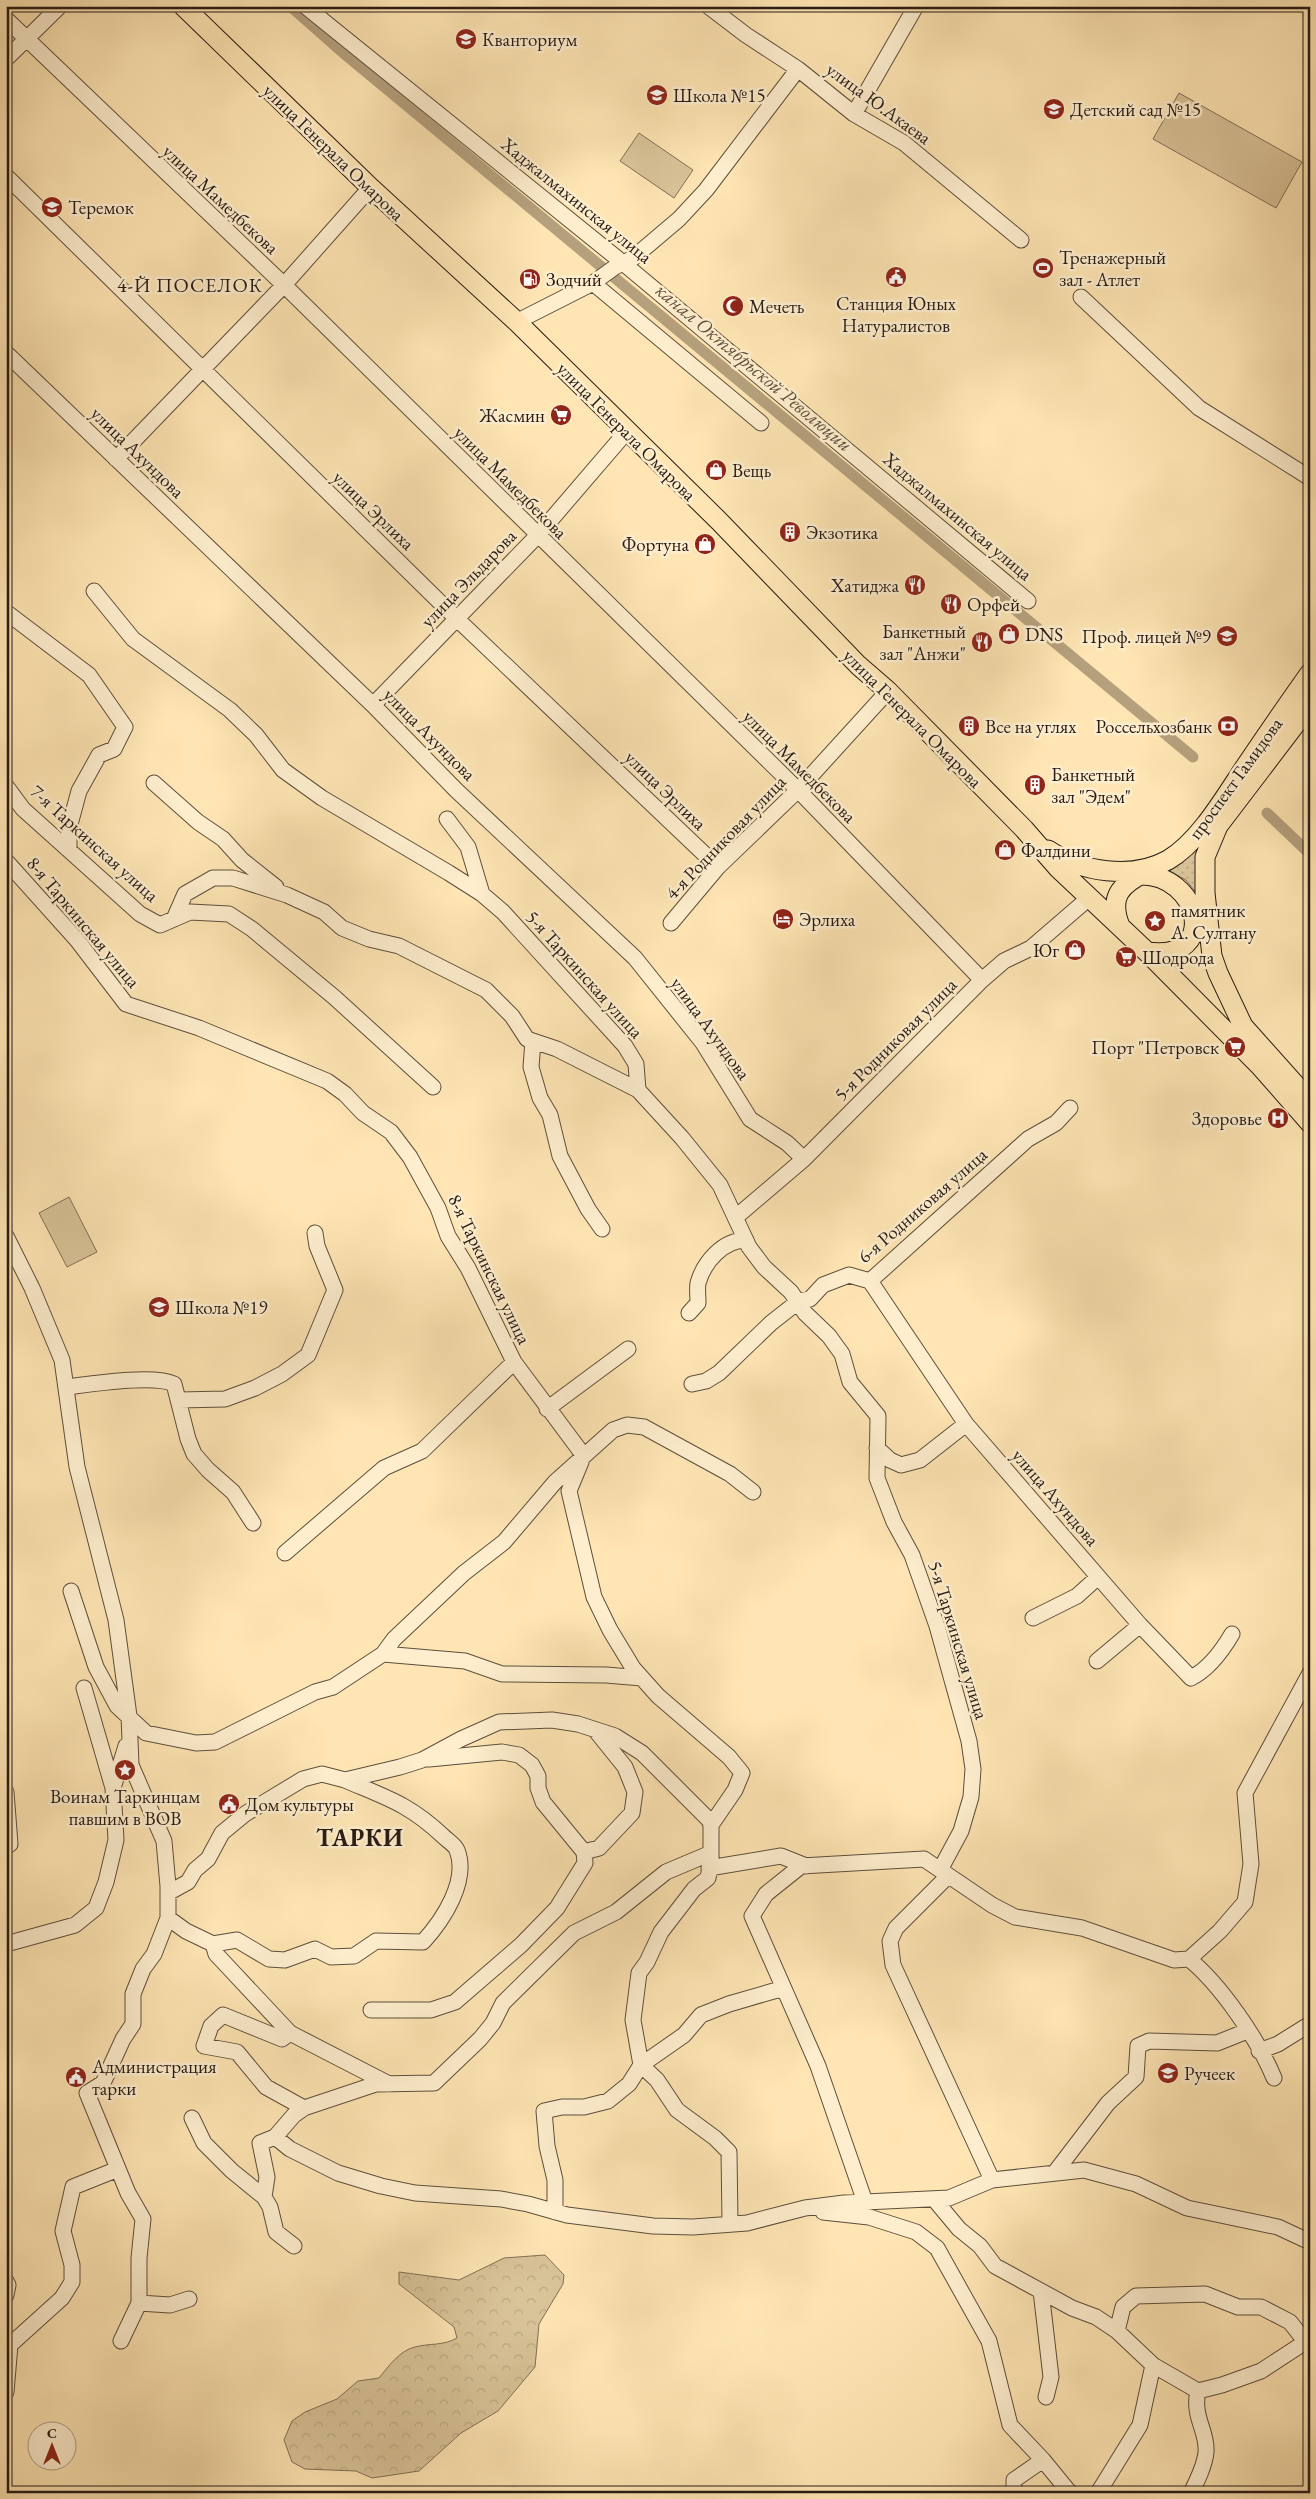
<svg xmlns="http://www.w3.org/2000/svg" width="1316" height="2499" font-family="'EB Garamond',serif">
<defs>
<pattern id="grass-dots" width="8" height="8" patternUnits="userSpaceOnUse" patternTransform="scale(1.25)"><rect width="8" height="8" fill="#d9c398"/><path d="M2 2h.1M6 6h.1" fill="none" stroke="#baa782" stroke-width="1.8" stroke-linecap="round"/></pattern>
<pattern id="forest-crowns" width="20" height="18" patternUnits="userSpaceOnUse" patternTransform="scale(1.25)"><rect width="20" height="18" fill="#d9c398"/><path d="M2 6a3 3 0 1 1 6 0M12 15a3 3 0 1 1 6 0" fill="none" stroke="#baa782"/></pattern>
</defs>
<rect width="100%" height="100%" fill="#fee5b3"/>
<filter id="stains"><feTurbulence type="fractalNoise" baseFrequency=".004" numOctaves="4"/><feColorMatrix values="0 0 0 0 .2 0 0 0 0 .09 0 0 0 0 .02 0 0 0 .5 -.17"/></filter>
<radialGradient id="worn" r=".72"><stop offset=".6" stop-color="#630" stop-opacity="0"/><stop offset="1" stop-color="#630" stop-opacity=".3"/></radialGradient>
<path fill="url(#grass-dots)" stroke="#806f56" d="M1200,847L1199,896L1186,880L1168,870Z"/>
<path fill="url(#forest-crowns)" stroke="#806f56" d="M545,2255L564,2275L563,2284L539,2324L535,2367L498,2411L461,2433L419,2471L372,2478L356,2471L305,2469L292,2462L284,2440L292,2421L305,2412L337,2399L358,2381L379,2378C388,2367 400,2350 415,2347C430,2343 443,2346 457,2338L454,2327L399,2284V2272L459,2280L504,2258Z
M516,2487L519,2493H451L459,2489Z"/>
<path fill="#d9c398" stroke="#806f56" d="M1179,93L1302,162L1276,208L1153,139Z
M639,133L693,170L674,198L620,161Z
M69,1197L97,1252L67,1267L39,1213Z"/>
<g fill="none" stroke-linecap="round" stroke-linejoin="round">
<path stroke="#b5a07d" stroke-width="11" d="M290,6L341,51L1193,757
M1267,813L1310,854"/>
<g stroke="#5d4e3c" stroke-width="17">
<path id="minor" d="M305,6L623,263L1028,601
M708,6L746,35L798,69L854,114L904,143L1021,240
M6,19L284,285L798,790L982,980
M6,59L60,6
M854,114L916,6
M6,176L457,619L718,867
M593,283L761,423
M1081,297L1199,408L1310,478
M518,321L593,283L615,267L633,258L679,219L706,190L798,69
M6,353L373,705L456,790L635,958L703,1043L750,1119L787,1143L804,1159
M116,459L284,285L371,187
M94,591L133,639L230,710L256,735L283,770L322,798L449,873L482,894L503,912L625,1046L636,1064L638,1090L682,1138L720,1185L749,1247L764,1267L791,1292L805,1313L829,1336L842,1354L850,1382L878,1416L877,1478L894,1522L912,1555L937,1626L969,1741L973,1769L971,1797L961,1831L940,1870
M6,612L89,675L125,727L114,749L99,755L79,791L69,828V850
M373,705L537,536L628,430
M154,783L198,822L223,839L242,860L276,887
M6,786L23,809L140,914L160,925L190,912L229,914L252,929L334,997L433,1087
M447,819L468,847L482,894
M6,861L77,940L126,1004L199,1028L327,1081L345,1094L363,1113L391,1132L410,1157L438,1208L448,1236L468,1268L514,1362L584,1456
M174,919L185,894L213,878H233L287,895L324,912L342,928L369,939L399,946L486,990L512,1016L527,1039L557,1049L638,1090
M671,923L718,867L798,790L889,690
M533,1041L531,1067L540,1098L550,1115L560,1156L588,1209L602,1229
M736,1217L804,1159L982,980L1004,961L1031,948L1089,898
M6,1236L32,1288L62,1360L77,1467L116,1620L129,1716L131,1765L164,1841L168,1886V1918L154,1954L143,1969L133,1994V2024L123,2039L103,2083L87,2093L128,2193L143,2219L139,2258V2303L170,2305L189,2299
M870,1281L966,1424L1140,1625L1191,1678C1209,1669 1222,1651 1232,1634
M870,1281L1028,1139L1056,1123L1070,1108
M689,1313L698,1303C698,1297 697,1289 698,1283C704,1262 723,1240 746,1240
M692,1384L706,1381L719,1373L771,1323L799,1301L810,1299L823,1285L849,1275L870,1281
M67,1387C91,1384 154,1374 174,1384L188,1439L194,1454L208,1470L233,1492L253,1523
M179,1400L225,1399L255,1388L282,1374L308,1355L335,1290L317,1246L315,1233
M547,1409L628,1349
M877,1448L890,1460L901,1465L920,1460L966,1424
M581,1462L569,1491L594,1597L610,1630L633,1668L658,1696L729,1757L742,1773L735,1790L711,1825
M285,1553L384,1468L422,1451L514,1362
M71,1591L96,1667L117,1706L146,1733L196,1743L215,1742L315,1692L333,1687L383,1654
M1033,1618L1077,1596L1098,1577
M1097,1661L1140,1625
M642,1678L606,1675L502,1674L465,1661L383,1654L394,1639L464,1573L504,1542L555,1482L613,1430L627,1425L644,1427L730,1474L753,1492
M84,1688L113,1788
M6,1792L10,1844L6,1847
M584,1852L599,1848L632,1813L635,1792L625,1767L596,1731
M709,1868L781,1856L806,1866
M948,1876L896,1928L890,1941L893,1965L992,2180
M168,1893L188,1882L195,1870L208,1859L222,1833L245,1814L303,1779L322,1774L345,1780L400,1767L422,1760L461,1739L499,1722L552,1720L578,1724L615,1736L642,1753L709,1820L711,1825V1861L708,1878L694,1889L661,1932L647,1962L639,1973L633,2020L641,2065L657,2080L677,2110L715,2138L729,2152L730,2223
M168,1918L186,1931L213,1944L216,1954L290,2033L389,2084
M6,1944L75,1925L96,1908L106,1882L116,1840L113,1788L126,1746
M213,1944L237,1940L269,1959L285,1960L315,1949L331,1957L354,1956L376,1941L423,1942C443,1920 469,1881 457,1850C455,1845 447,1840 443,1836C409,1804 387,1798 345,1780
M1189,1959L1220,1931L1245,1902L1251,1864L1245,1793L1310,1673
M371,2010H431L455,2002L521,1945L557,1908L585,1863L584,1852L543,1802L538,1788V1776L532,1765L519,1755L502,1752L429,1759
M290,2033L282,2039L223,2015L211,2026L204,2046L237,2052L266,2087L304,2108
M1259,2051L1278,2044L1310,2024
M192,2118L204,2143L232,2171L264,2197
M275,2137L290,2149L338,2173L381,2186L415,2193L501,2199L528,2204L567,2215L653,2226L693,2227L747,2223L805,2208L844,2203L949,2198L992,2180L1084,2170L1136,2184L1187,2208L1278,2227L1310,2242
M1056,2171L1108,2103L1136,2077L1138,2046L1149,2041L1217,2043L1247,2031
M934,2199L959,2229L980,2246L995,2266L1072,2308L1096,2317L1117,2331L1153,2365L1198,2391
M865,2202L818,2066L752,1916L766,1894L801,1866L924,1859L992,1905L1015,1917L1082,1928L1174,1960L1189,1959C1221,1985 1259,2041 1274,2078
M555,2212V2180L547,2146L544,2111L562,2107H584L608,2101L629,2084L641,2065L684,2035L701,2015L729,2004L777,1990L785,1991
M823,2212L869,2217L916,2232L937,2248L989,2341L1010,2425L1043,2460L1070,2493
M294,2246L276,2232L270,2207L264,2197L267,2177L260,2143L275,2137L294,2115L304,2108L376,2084L434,2083L480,2039L493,2023L503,2003L574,1933L616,1912L666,1872L711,1853
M6,2281L8,2285L6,2295
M1041,2291L1051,2377L1046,2397
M1117,2331L1123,2307L1136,2296L1205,2294L1238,2307H1261L1290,2322L1305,2341
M121,2341L139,2303
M10,2345L62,2298L72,2282V2265L63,2231L73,2187L118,2169
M6,2392L10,2345
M1014,2493V2480L1043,2460
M1098,2493L1140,2425L1153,2365
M1191,2493C1197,2481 1205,2465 1206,2452C1208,2432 1192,2417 1198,2391L1222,2385L1261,2371L1310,2339"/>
</g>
<g stroke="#271b14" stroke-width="21">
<path id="major" d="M183,6L371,188L517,322L719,521L858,665L888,691L1024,829L1058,868L1147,952L1260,1066L1310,1123
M1310,705L1218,826L1205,857V893L1212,956L1218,973L1243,1026L1310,1101
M1048,850C1081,872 1132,880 1168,860C1199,842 1225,797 1245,767C1266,736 1288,704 1310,673
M1140,875C1199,873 1222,962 1147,952
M1120,926C1109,898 1119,885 1146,872"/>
</g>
<use href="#minor" stroke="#feeece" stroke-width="15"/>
<use href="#major" stroke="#fee5b3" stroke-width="19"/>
</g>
<defs>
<g id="school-disc" transform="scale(1.125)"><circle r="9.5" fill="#8f2418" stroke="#feeece"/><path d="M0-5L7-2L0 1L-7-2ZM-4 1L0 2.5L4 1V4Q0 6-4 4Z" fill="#fff"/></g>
<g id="stadium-disc" transform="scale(1.125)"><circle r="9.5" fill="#8f2418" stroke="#feeece"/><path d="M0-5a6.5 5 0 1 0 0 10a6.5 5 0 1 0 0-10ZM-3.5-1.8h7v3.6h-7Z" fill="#fff"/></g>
<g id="civic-disc" transform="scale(1.125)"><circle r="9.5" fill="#8f2418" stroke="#feeece"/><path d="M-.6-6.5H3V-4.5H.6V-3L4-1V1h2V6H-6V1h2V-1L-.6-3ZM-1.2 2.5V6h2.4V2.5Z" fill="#fff"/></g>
<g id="fuel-disc" transform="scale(1.125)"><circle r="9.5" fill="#8f2418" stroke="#feeece"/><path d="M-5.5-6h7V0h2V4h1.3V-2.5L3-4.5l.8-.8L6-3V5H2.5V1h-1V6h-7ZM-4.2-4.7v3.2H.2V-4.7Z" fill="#fff"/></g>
<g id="mosque-disc" transform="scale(1.125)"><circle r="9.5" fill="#8f2418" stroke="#feeece"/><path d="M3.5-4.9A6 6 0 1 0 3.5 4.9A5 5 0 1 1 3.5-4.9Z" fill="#fff"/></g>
<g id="supermarket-disc" transform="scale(1.125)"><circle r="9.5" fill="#8f2418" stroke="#feeece"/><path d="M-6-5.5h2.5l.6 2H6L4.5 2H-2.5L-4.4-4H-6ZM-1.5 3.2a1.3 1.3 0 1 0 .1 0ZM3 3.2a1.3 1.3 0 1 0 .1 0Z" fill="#fff"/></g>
<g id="shop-disc" transform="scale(1.125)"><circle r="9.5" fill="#8f2418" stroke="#feeece"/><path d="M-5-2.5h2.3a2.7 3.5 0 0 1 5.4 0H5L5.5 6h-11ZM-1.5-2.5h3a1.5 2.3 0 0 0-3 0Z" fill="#fff"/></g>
<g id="building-disc" transform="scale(1.125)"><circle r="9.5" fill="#8f2418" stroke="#feeece"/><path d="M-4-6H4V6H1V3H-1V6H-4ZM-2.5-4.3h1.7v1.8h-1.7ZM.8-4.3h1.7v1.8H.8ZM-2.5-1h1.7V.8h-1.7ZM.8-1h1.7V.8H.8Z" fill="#fff"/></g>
<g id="restaurant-disc" transform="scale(1.125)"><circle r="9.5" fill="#8f2418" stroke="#feeece"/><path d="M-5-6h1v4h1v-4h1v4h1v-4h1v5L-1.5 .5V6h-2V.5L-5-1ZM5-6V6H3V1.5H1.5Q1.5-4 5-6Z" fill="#fff"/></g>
<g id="university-disc" transform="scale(1.125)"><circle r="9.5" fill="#8f2418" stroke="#feeece"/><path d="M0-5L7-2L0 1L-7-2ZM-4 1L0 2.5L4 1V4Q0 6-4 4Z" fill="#fff"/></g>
<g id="bank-disc" transform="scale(1.125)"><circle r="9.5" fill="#8f2418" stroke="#feeece"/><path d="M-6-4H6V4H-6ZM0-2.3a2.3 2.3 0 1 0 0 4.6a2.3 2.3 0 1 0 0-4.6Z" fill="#fff"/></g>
<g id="hotel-disc" transform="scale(1.125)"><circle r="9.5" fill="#8f2418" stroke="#feeece"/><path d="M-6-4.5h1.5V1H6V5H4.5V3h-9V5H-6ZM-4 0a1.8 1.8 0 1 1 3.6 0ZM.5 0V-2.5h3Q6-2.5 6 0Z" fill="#fff"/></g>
<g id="sight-disc" transform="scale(1.125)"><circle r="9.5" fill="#8f2418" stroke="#feeece"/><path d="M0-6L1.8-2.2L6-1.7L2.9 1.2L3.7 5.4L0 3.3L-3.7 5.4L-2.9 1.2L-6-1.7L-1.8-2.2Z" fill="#fff"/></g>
<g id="hospital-disc" transform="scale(1.125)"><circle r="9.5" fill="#8f2418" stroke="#feeece"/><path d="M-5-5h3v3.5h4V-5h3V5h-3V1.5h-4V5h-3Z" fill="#fff"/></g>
</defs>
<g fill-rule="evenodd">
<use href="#school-disc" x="466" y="39"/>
<use href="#school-disc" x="657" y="95"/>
<use href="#school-disc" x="1054" y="109"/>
<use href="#school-disc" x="52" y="207"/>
<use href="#stadium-disc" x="1043" y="268"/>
<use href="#civic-disc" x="896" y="277"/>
<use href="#fuel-disc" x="530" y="279"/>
<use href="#mosque-disc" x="733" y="306"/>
<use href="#supermarket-disc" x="561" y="415"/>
<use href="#shop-disc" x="716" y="470"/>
<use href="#building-disc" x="790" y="532"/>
<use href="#shop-disc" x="705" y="544"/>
<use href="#restaurant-disc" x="915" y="585"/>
<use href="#restaurant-disc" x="951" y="604"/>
<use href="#shop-disc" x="1009" y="634"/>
<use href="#university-disc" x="1227" y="636"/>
<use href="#restaurant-disc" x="982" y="642"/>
<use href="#building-disc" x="969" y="726"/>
<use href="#bank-disc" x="1228" y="726"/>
<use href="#building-disc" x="1035" y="785"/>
<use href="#shop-disc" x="1005" y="850"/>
<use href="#hotel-disc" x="783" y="919"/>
<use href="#sight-disc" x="1155" y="921"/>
<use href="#shop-disc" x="1075" y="950"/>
<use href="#supermarket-disc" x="1126" y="957"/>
<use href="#supermarket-disc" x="1235" y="1047"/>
<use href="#hospital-disc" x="1278" y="1118"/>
<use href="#school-disc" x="159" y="1307"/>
<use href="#sight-disc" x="125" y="1770"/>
<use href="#civic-disc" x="229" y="1804"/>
<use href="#school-disc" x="1168" y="2073"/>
<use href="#civic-disc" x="76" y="2077"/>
</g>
<g text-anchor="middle" stroke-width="5" stroke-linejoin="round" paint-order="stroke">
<g font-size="19" fill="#271b14" stroke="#feeece" text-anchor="start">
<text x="482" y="46">Кванториум</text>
<text x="673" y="102">Школа №15</text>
<text x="1070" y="116">Детский сад №15</text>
<text x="68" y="214">Теремок</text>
<text x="1059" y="264">Тренажерный<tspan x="1059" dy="22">зал - Атлет</tspan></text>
<text x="546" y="286">Зодчий</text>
<text x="896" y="310" text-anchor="middle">Станция Юных<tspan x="896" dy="22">Натуралистов</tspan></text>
<text x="749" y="313">Мечеть</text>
<text x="545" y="422" text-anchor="end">Жасмин</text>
<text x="732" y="477">Вещь</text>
<text x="806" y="539">Экзотика</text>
<text x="689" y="551" text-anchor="end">Фортуна</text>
<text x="899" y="592" text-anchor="end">Хатиджа</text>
<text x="967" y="611">Орфей</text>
<text x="966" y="638" text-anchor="end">Банкетный<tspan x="966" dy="22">зал "Анжи"</tspan></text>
<text x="1025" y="641">DNS</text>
<text x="1211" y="643" text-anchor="end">Проф. лицей №9</text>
<text x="985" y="733">Все на углях</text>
<text x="1212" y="733" text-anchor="end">Россельхозбанк</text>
<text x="1051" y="781">Банкетный<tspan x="1051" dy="22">зал "Эдем"</tspan></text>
<text x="1021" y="857">Фалдини</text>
<text x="1171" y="917">памятник<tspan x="1171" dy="22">А. Султану</tspan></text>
<text x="799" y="926">Эрлиха</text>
<text x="1059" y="957" text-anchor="end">Юг</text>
<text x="1142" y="964">Шодрода</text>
<text x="1219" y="1054" text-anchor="end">Порт "Петровск</text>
<text x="1262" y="1125" text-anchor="end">Здоровье</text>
<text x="175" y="1314">Школа №19</text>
<text x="125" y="1803" text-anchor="middle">Воинам Таркинцам<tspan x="125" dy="22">павшим в ВОВ</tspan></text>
<text x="245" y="1811">Дом культуры</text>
<text x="92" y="2073">Администрация<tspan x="92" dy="22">тарки</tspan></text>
<text x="1184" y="2080">Ручеек</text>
</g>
<g font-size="19" fill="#271b14" stroke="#feeece">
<text transform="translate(879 103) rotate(36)" y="7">улица Ю.Акаева</text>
<text transform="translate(334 152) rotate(44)" y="7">улица Генерала Омарова</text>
<text transform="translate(221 199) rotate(43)" y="7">улица Мамедбекова</text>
<text transform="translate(577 200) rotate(39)" y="7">Хаджалмахинская улица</text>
<text transform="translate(627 431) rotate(45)" y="7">улица Генерала Омарова</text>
<text transform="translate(138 452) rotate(44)" y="7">улица Ахундова</text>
<text transform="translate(511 482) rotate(45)" y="7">улица Мамедбекова</text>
<text transform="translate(374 510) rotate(44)" y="7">улица Эрлиха</text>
<text transform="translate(958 516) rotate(40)" y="7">Хаджалмахинская улица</text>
<text transform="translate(468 578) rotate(-46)" y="7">улица Эльдарова</text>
<text transform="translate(913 718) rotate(45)" y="7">улица Генерала Омарова</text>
<text transform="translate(430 734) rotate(45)" y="7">улица Ахундова</text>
<text transform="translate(800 766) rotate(45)" y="7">улица Мамедбекова</text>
<text transform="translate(1235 778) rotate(-54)" y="7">проспект Гамидова</text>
<text transform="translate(666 790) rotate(44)" y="7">улица Эрлиха</text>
<text transform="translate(725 837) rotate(-46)" y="7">4-я Родниковая улица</text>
<text transform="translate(95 843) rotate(42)" y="7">7-я Таркинская улица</text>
<text transform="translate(84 922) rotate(50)" y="7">8-я Таркинская улица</text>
<text transform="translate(585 974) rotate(48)" y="7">5-я Таркинская улица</text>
<text transform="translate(711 1028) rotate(54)" y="7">улица Ахундова</text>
<text transform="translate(895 1039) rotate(-45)" y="7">5-я Родниковая улица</text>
<text transform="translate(922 1205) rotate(-41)" y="7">6-я Родниковая улица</text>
<text transform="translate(490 1269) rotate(64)" y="7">8-я Таркинская улица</text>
<text transform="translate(1056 1497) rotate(49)" y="7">улица Ахундова</text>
<text transform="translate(959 1640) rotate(73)" y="7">5-я Таркинская улица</text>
</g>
<g font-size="20" letter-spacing="1" fill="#271b14" stroke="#feeece">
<text x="190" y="292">4-Й ПОСЕЛОК</text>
</g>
<g font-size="20" font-style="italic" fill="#60503e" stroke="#feeece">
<text transform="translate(754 367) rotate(40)" y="7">канал Октябрьской Революции</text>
</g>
<g font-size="24" font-weight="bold" letter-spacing="1" fill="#271b14" stroke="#feeece">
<text x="360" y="1846">ТАРКИ</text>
</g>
</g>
<rect width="1316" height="2499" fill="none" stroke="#fee5b3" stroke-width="25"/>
<rect x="8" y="8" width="1301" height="2484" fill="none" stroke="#271b14" stroke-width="2.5"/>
<rect x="12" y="12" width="1291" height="2474" fill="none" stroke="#271b14"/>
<g transform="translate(52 2446)"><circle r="24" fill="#feeece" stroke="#a89a84"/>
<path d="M0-4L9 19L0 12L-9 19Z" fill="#8f2418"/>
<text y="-8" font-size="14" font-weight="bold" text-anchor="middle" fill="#271b14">С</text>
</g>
<rect width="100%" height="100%" filter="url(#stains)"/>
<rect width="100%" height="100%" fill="url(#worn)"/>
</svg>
